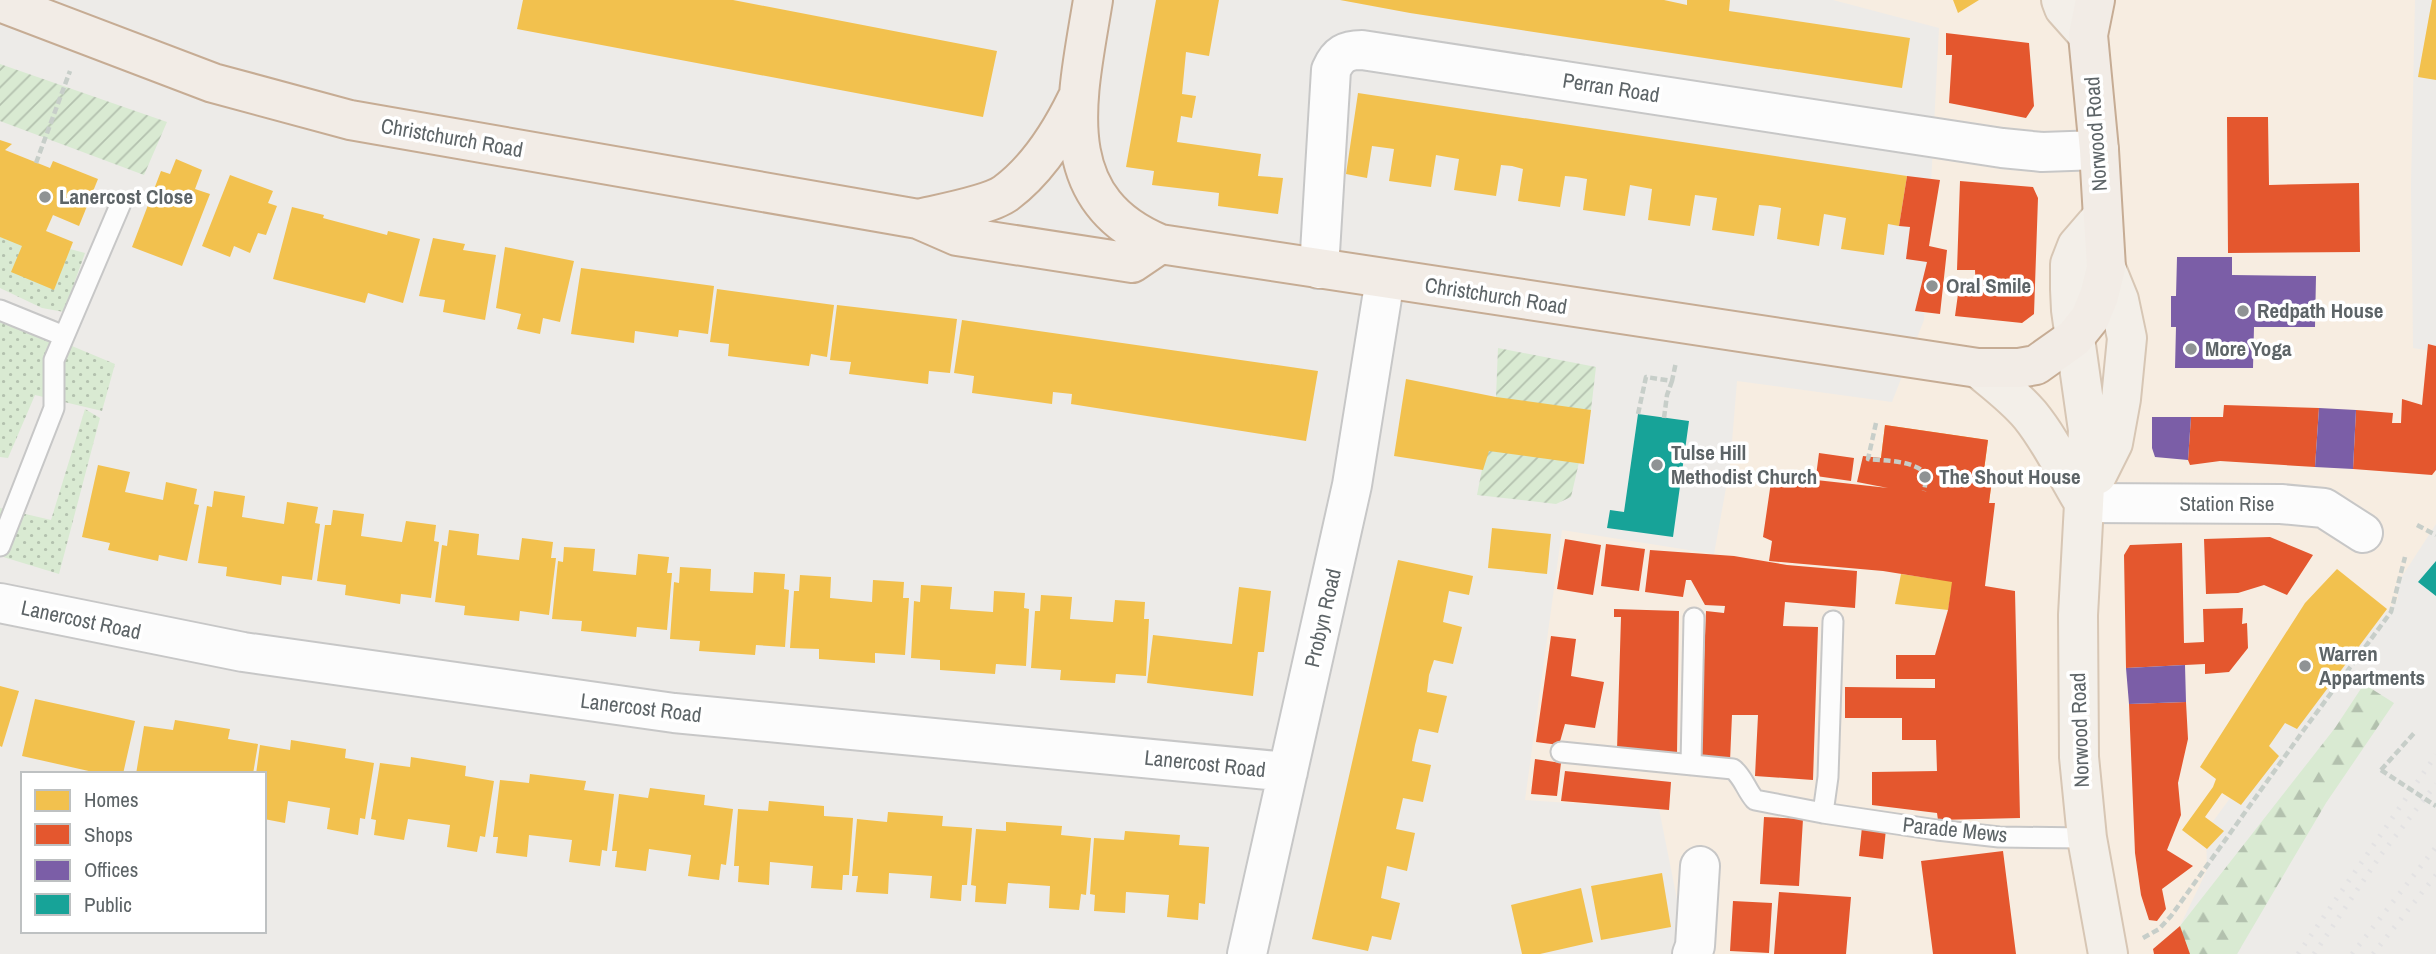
<svg xmlns="http://www.w3.org/2000/svg" width="2436" height="954" font-family="'Archivo Narrow',sans-serif">
<defs>
<pattern id="grass-dots" width="8" height="8" patternUnits="userSpaceOnUse" patternTransform="scale(1.75)"><rect width="8" height="8" fill="#d9ead2"/><path d="M2 2h.1M6 6h.1" fill="none" stroke="#b3c1ae" stroke-width="1.8" stroke-linecap="round"/></pattern>
<pattern id="forest-firs" width="22" height="20" patternUnits="userSpaceOnUse" patternTransform="scale(1.75)"><rect width="22" height="20" fill="#d9ead2"/><path d="M5 1l3.5 6h-7zM16 11l3.5 6h-7z" fill="#b3c1ae"/></pattern>
<pattern id="garden-furrows" width="10" height="10" patternUnits="userSpaceOnUse" patternTransform="scale(1.75)"><rect width="10" height="10" fill="#d9ead2"/><path d="M-1 1l2-2M0 10L10 0M9 11l2-2" fill="none" stroke="#b3c1ae"/></pattern>
</defs>
<rect width="100%" height="100%" fill="#edebe8"/>
<path fill="#f7ede1" d="M1833,0H2415L2411,185L2413,348L2436,352V524L2397,584L2398,599L2285,723L2206,831L2207,870L2180,926L2188,954H1688L1659,809L1525,800L1562,530L1714,554L1730,466L1737,381L1892,402L1924,320L1939,28Z"/>
<path fill="url(#grass-dots)" d="M0,205L70,249L85,253L64,312L42,308L0,288Z
M0,316L115,364L102,411L35,395L8,458L0,457Z
M85,409L100,418L59,574L0,556V508L51,520Z"/>
<path fill="url(#forest-firs)" d="M2364,684L2394,703L2326,803L2237,954H2188L2180,926L2335,728Z"/>
<path fill="url(#garden-furrows)" d="M0,64L167,122L144,175L0,121Z
M1498,348L1596,367L1591,410L1571,497L1556,504L1477,495L1496,397Z"/>
<path fill="#f2c14e" d="M523,0H733L997,51L983,117L517,29Z
M1156,0H1219L1209,56L1186,52L1182,94L1196,96L1192,118L1181,116L1177,142L1261,154L1258,176L1283,178L1278,214L1218,206L1219,193L1152,185L1154,171L1126,167Z
M1340,0H1664L1687,5V0H1730L1729,11L1910,38L1902,88L1410,13Z
M1953,0H1979L1958,13Z
M2432,0H2436V80L2418,77Z
M1358,93L1907,176L1899,226L1888,224L1884,255L1841,249L1846,218L1824,214L1819,246L1777,239L1781,208L1770,206L1759,205L1754,236L1712,230L1717,198L1695,195L1690,226L1648,220L1652,189L1630,185L1625,216L1583,210L1587,179L1576,177L1565,176L1560,207L1518,201L1523,169L1512,166L1501,165L1496,196L1454,190L1459,159L1447,157L1436,155L1431,187L1389,181L1394,149L1372,146L1367,178L1346,174Z
M0,140L12,144L5,150L50,168L53,161L98,179L79,226L53,215L46,231L73,242L54,290L11,272L22,246L0,237Z
M176,159L202,170L195,189L210,194L182,266L132,247L161,171L170,174Z
M230,175L273,191L268,203L277,206L266,235L258,233L250,253L234,246L230,257L202,246Z
M292,207L324,215L323,218L387,235L388,231L420,239L403,303L368,293L365,303L273,279Z
M433,238L465,244L463,250L496,255L485,320L443,312L445,300L419,296Z
M505,247L574,261L560,322L543,318L540,334L517,329L521,314L496,308Z
M581,268L714,286L708,334L679,330L678,337L635,331L634,343L571,334Z
M717,289L834,305L827,357L811,354L809,366L728,356L729,344L710,342Z
M837,305L957,319L950,373L929,371L928,384L849,374L851,362L830,360Z
M962,320L1318,371L1306,441L1071,404L1072,394L1053,392L1052,404L972,393L974,376L954,373Z
M1406,379L1496,397L1591,410L1584,464L1489,451L1483,470L1394,456Z
M1885,425L1988,440L1984,470L1993,472L1978,585L1953,581L1948,610L1895,604L1901,574L1942,580L1951,497L1943,496L1946,467L1881,458Z
M98,465L130,472L125,492L163,500L166,482L197,489L194,504L199,505L187,561L159,555L158,561L108,550L110,543L82,537Z
M214,491L245,496L242,517L284,524L287,502L318,507L315,523L320,524L312,580L282,576L281,585L226,576L227,567L198,563L207,506L212,507Z
M333,510L364,514L361,536L402,542L406,521L436,525L434,541L439,542L431,598L401,594L400,604L345,595L346,585L317,581L325,525H331Z
M1492,528L1551,534L1547,574L1488,568Z
M449,530L479,534L477,555L519,560L522,538L553,542L551,558H556L549,615L520,611L519,621L464,615L465,606L435,602L442,545L447,546Z
M564,547L595,549L593,571L636,575L638,554L669,557L667,573H672L667,630L637,627L636,637L581,631L582,621L552,619L558,561L563,562Z
M1398,560L1473,576L1469,595L1449,591L1443,622L1462,627L1453,664L1434,660L1429,675L1427,692L1447,696L1438,733L1419,729L1415,745L1412,761L1431,765L1423,802L1403,798L1396,829L1415,833L1407,871L1387,866L1381,898L1400,903L1391,940L1372,936L1368,951L1312,939Z
M680,567L711,569L710,591L753,593L754,572L785,574L784,589L789,590L785,647L756,645L755,655L699,651L700,641L670,639L674,582L679,583Z
M2337,569L2387,609L2297,729L2285,723L2269,746L2279,756L2241,805L2222,793L2205,817L2224,831L2207,849L2182,830L2213,787L2216,779L2200,767L2305,603Z
M800,575L831,577L830,598L872,602L873,580L904,582L903,598H909L905,655L875,653V663L819,659V649L790,648L794,591H799Z
M921,585L952,587L950,609L993,612L994,591L1025,593L1024,608L1029,609L1026,666L996,664L995,674L940,670V660L911,658L914,601L920,602Z
M1239,587L1271,591L1264,652H1258L1253,696L1147,683L1153,635L1232,644Z
M1041,595L1072,597L1070,619L1113,622L1115,600L1145,602L1144,619H1149L1146,676L1116,674L1115,683L1060,680L1061,670L1031,668L1035,611H1040Z
M0,686L19,691L2,747L0,746Z
M35,699L135,721L123,774H102L22,756Z
M175,720L230,729L228,739L258,744L253,774H136L144,726L173,730Z
M291,740L346,749L345,758L374,763L365,819L360,818L358,835L327,829L330,808L288,801L285,823L264,819V774H256L260,745L290,750Z
M411,757L466,766L465,776L494,781L485,837L480,836L477,852L447,847L450,825L408,819L404,840L374,835L376,820L371,819L380,763L410,767Z
M530,774L586,781L584,790L614,794L607,851L602,850L600,866L569,862L572,840L529,835L527,857L496,853L498,837H493L500,780L529,783Z
M650,788L705,795L704,805L733,809L726,865L721,864L719,880L688,876L691,855L649,849L646,871L615,867L617,851H612L619,794L648,798Z
M769,801L824,806V816L853,818L849,875H843L842,890L811,888L813,866L770,862L769,885L738,882L739,866H734L738,809L768,811Z
M888,812L943,816L942,826L972,828L967,885H962L961,901L930,898L932,876L889,873L888,894L856,892L858,876H852L857,819L887,822Z
M1006,822L1062,826L1061,835L1091,838L1086,895L1081,894L1079,910L1049,908L1050,886L1008,883L1006,904L975,902L976,886L971,885L976,829L1006,831Z
M1125,831L1180,835L1179,845L1209,847L1205,904L1199,903L1198,920L1167,917L1169,895L1126,892L1125,913L1094,911L1095,895L1090,894L1094,838L1124,840Z
M1662,873L1671,927L1601,940L1591,886Z
M1581,888L1593,942L1540,954H1522L1511,905Z"/>
<path fill="#e4572e" d="M1946,33L2029,43L2034,106L2026,118L1949,103L1952,55H1946Z
M2227,117H2268L2269,185L2359,183L2360,252L2228,253Z
M1907,176L1940,180L1929,246L1947,250L1940,314L1915,311L1927,262L1906,259L1910,227L1899,226Z
M1960,181L2033,187L2038,198L2034,314L2022,323L1955,316L1958,294H1976L1975,270H1957Z
M2428,344L2436,346V470L2432,475L2353,469L2356,410L2393,413L2392,423H2401L2402,399L2422,405Z
M2224,405L2319,408L2315,467L2220,461L2190,465L2188,460L2191,417H2223Z
M1885,425L1988,440L1984,470L1993,472L1989,503H1995L1985,586L2015,591L2020,818L1938,820L1937,813L1872,805V772L1937,771L1936,740H1902V718H1845V687L1935,688V679H1896V655H1935L1948,610L1952,582L1883,571L1769,561L1772,541L1763,537L1772,475L1888,488L1857,482L1863,456L1881,458Z
M1819,453L1854,458L1851,481L1816,476Z
M2270,537L2313,555L2287,595L2264,585L2238,593L2206,594L2204,539Z
M1565,539L1601,545L1593,595L1557,589Z
M2182,543L2184,643L2204,642L2203,609L2243,608L2242,624L2247,623L2248,648L2229,672L2205,674V664L2126,668L2124,555L2130,545Z
M1606,544L1645,549L1639,591L1601,586Z
M1650,550L1734,556L1787,565L1857,571L1855,608L1785,602L1783,626L1818,627L1813,780L1755,776L1758,715H1732L1730,761L1700,759L1706,611L1724,613L1725,606L1705,605L1691,580H1686L1683,597L1645,592Z
M1614,609L1679,611L1677,754L1617,750L1621,617H1614Z
M1551,636L1576,639L1571,676L1604,682L1595,728L1565,724L1559,745L1536,742Z
M2186,702L2188,739L2178,783L2181,815L2167,850L2193,866L2162,889L2166,909L2157,921L2149,920L2141,895L2135,853L2129,704Z
M1535,759L1561,763L1557,796L1531,794Z
M1565,771L1671,782L1669,810L1561,801Z
M1764,817L1803,819L1799,886L1760,884Z
M1862,827L1886,829L1883,859L1859,856Z
M2003,851L2016,954H1933L1921,861Z
M1779,892L1851,897L1846,954H1774Z
M1733,901L1772,903L1769,953L1730,951Z
M2180,926L2190,954H2154L2153,949Z"/>
<path fill="#7b5ea7" d="M2177,257H2232V275L2316,276L2315,327H2254L2253,368H2175L2176,327H2171V296H2176Z
M2319,408L2356,410L2353,469L2315,467Z
M2152,417H2191L2188,460L2155,457L2152,448Z
M2185,665L2186,702L2129,704L2126,668Z"/>
<path fill="#17a398" d="M1638,414L1689,421L1673,537L1607,528L1610,510L1624,512Z
M2436,561V596L2418,582Z"/>
<g fill="none" stroke-linecap="round" stroke-linejoin="round">
<g stroke="#c7c7c7" stroke-width="23">
<path id="service" d="M0,310L64,336
M0,546L54,408V360L121,203
M1561,752L1733,769C1744,778 1746,790 1755,800L1823,813L1937,830L1999,837L2087,838
M1691,765L1694,618
M1823,813L1828,777L1833,621"/>
</g>
<g stroke="#c7c7c7" stroke-width="42">
<path id="minor" d="M1319,269L1331,70C1338,54 1346,50 1362,50L2002,148L2042,152L2099,150
M2084,503L2281,504L2324,508L2363,533
M0,603L243,652L674,713L1288,772
M1247,954L1352,485L1385,279
M1692,954L1695,946L1700,866"/>
</g>
<g stroke="#d7c6b4" stroke-width="42">
<path id="primary" d="M2061,0L2064,8L2088,35
M2102,217L2077,246L2070,264V289L2071,310L2088,430L2078,615L2079,757L2087,838L2108,954
M1978,368C1996,383 2015,397 2030,415C2052,442 2066,474 2084,503
M2097,475L2113,443L2121,399L2127,338L2119,300L2106,268"/>
</g>
<g stroke="#c6ac94" stroke-width="42">
<path id="trunk" d="M1093,0C1078,94 1049,198 1160,244L1978,368H2019L2036,365L2074,338L2090,318L2099,296L2106,268L2099,150L2088,35L2095,0
M0,2L213,83L350,120L918,219L957,236L1132,263L1160,244
M918,219C939,214 990,205 1006,193C1038,169 1060,134 1077,99"/>
</g>
<path stroke="#c7cec9" stroke-width="4.5" stroke-dasharray="7 3.5" stroke-linecap="butt" d="M36,163L70,71
M1638,414L1646,377L1672,381L1676,362
M1664,418L1667,395L1672,381
M1876,423L1868,459C1887,461 1914,460 1927,475L1924,491
M2417,525L2436,535
M2381,770L2416,731
M2143,938L2159,929L2171,916L2303,731L2391,612L2405,557"/>
<use href="#service" stroke="#fcfcfc" stroke-width="19"/>
<use href="#minor" stroke="#fcfcfc" stroke-width="38"/>
<use href="#primary" stroke="#f3efe9" stroke-width="38"/>
<use href="#trunk" stroke="#f2ece6" stroke-width="38"/>
<path stroke="#e3e2e3" stroke-width="5" stroke-dasharray="2 9" stroke-linecap="butt" d="M2298,954L2436,755
M2314,954L2380,856L2436,784
M2352,954L2436,847
M2373,954L2436,875"/>
<path stroke="#c7cec9" stroke-width="4.5" stroke-dasharray="7 3.5" stroke-linecap="butt" d="M2381,770L2436,806"/>
</g>
<g fill="#8f9394" stroke="#fff" stroke-width="2.5">
<circle cx="45" cy="197" r="7"/>
<circle cx="1932" cy="286" r="7"/>
<circle cx="2243" cy="311" r="7"/>
<circle cx="2191" cy="349" r="7"/>
<circle cx="1657" cy="465" r="7"/>
<circle cx="1925" cy="477" r="7"/>
<circle cx="2305" cy="666" r="7"/>
</g>
<g text-anchor="middle" stroke-width="7" stroke-linejoin="round" paint-order="stroke">
<g font-size="21" fill="#5d6467" stroke="#fff">
<text transform="translate(1611 88) rotate(9)" y="7">Perran Road</text>
<text transform="translate(2096 134) rotate(-94)" y="7">Norwood Road</text>
<text transform="translate(452 138) rotate(10)" y="7">Christchurch Road</text>
<text transform="translate(1496 296) rotate(9)" y="7">Christchurch Road</text>
<text x="2227" y="511">Station Rise</text>
<text transform="translate(1323 618) rotate(-77)" y="7">Probyn Road</text>
<text transform="translate(81 620) rotate(12)" y="7">Lanercost Road</text>
<text transform="translate(641 708) rotate(7)" y="7">Lanercost Road</text>
<text transform="translate(2080 730) rotate(-92)" y="7">Norwood Road</text>
<text transform="translate(1205 764) rotate(6)" y="7">Lanercost Road</text>
<text transform="translate(1955 830) rotate(6)" y="7">Parade Mews</text>
</g>
<g font-size="21" font-weight="bold" fill="#5d6467" stroke="#fff" text-anchor="start">
<text x="59" y="204">Lanercost Close</text>
<text x="1946" y="293">Oral Smile</text>
<text x="2257" y="318">Redpath House</text>
<text x="2205" y="356">More Yoga</text>
<text x="1671" y="460">Tulse Hill<tspan x="1671" dy="24">Methodist Church</tspan></text>
<text x="1939" y="484">The Shout House</text>
<text x="2319" y="661">Warren<tspan x="2319" dy="24">Appartments</tspan></text>
</g>
</g>
<rect x="21" y="772" width="245" height="161" fill="#ffffff" stroke="#bec1c2" stroke-width="2"/>
<rect x="35" y="790" width="35" height="21" fill="#f2c14e" stroke="#bec1c2" stroke-width="2"/>
<text x="84" y="807" font-size="21" fill="#5d6467">Homes</text>
<rect x="35" y="824" width="35" height="21" fill="#e4572e" stroke="#bec1c2" stroke-width="2"/>
<text x="84" y="842" font-size="21" fill="#5d6467">Shops</text>
<rect x="35" y="860" width="35" height="21" fill="#7b5ea7" stroke="#bec1c2" stroke-width="2"/>
<text x="84" y="877" font-size="21" fill="#5d6467">Offices</text>
<rect x="35" y="894" width="35" height="21" fill="#17a398" stroke="#bec1c2" stroke-width="2"/>
<text x="84" y="912" font-size="21" fill="#5d6467">Public</text>
</svg>
